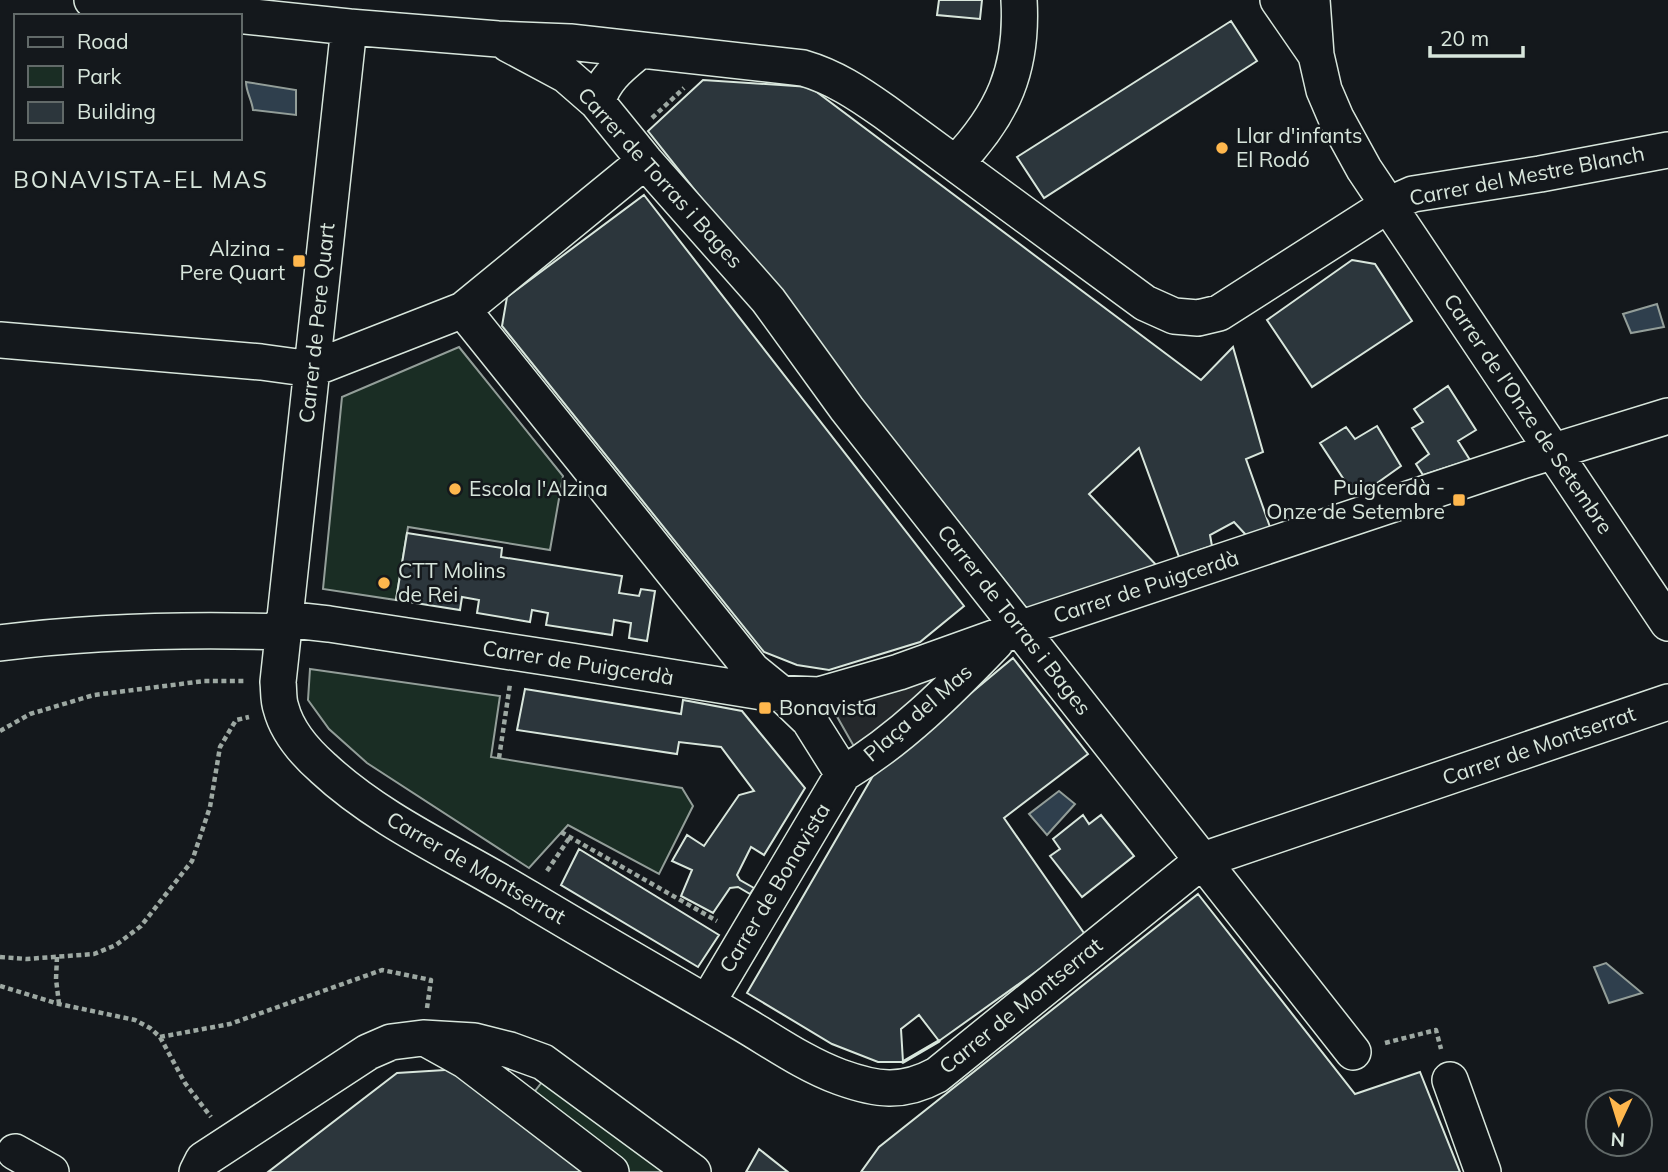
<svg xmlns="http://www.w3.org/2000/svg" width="1668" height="1172" font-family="Mulish,sans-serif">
<rect width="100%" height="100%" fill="#14181c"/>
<path fill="#1a2d24" stroke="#939e99" stroke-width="2" d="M459,347L563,476L550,550L408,527L396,600L323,589L342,397Z
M310,669L500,696L491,757L682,788L693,806L659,874L568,825L529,868L367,763L329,729L308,700Z
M546,1077L670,1172H622L528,1100Z"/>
<path fill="#24282b" stroke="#939e99" stroke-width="2" d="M961,662L856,750L831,706Z"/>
<path fill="#2f3f4d" stroke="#939e99" stroke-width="2" d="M246,82L296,90V115L253,110C252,100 246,92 246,82Z
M1657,304L1664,327L1631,333L1623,314Z
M1059,791L1075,804L1047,835L1029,814Z
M1606,963L1642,993L1609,1003L1594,967Z"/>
<path fill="#2c363c" stroke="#d8e6dc" stroke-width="2" d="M939,0H982L980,19L937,15Z
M1231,21L1257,61L1044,198L1017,157Z
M703,80L810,87L1201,380L1233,347L1263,452L1246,459L1270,527L1246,535L1234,522L1210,535L1212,546L1179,557L1139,448L1089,494L1160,569L1028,610L648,131Z
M644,195L964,606L920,642L829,670L797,665L764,652L502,326L507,297Z
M1352,260L1375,264L1412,321L1312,387L1267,320Z
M1448,386L1476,430L1458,441L1470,460L1423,475L1416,464L1429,454L1412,428L1423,422L1414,409Z
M1377,426L1401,466L1356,498L1320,443L1346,427L1355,439Z
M407,533L502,548L501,557L622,576L619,593L639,596L641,589L655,591L647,641L629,638L631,623L614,620L612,635L546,625L548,613L532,610L530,622L477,613L479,600L462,597L460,610L396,600Z
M1013,658L1088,754L1004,818L1086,936L939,1041L919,1015L901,1029L903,1062H878L832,1044L747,993L874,774Z
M525,689L681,714L683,700L742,711L805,788L764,855L751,847L737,875L740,880L754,888L750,894L738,887L730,888L713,913L681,896L692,870L672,861L687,835L704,846L739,795L754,791L721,747L679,742L677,754L517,730Z
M1083,815L1089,824L1101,815L1134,856L1082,897L1050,856L1060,849L1053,839Z
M579,849L719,935L698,967L561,885Z
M1198,894L1355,1094L1420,1072L1460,1172H861L879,1147Z
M461,1069L591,1172H268L397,1073Z
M759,1149L788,1172H746Z"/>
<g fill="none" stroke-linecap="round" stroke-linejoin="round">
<g stroke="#d8e6dc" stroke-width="38">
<path id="minor" d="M92,0L349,27L498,39L570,42L803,68C834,77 858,93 885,112L1145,303L1174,316L1198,318L1219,313L1388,205L1413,194L1540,174L1668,150
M1278,0L1316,55L1324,90L1336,118L1364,169L1668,623
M1312,0L1316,55
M349,27L278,682C279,690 278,700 281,708C287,731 306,753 323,768C382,823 460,856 528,898C598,940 668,980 738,1021C771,1040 804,1064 840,1077C876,1090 902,1094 937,1075L1203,860L1668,702
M508,44L566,75L597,102L645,161L768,300L847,409L1353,1052
M597,102C605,77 621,66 640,50
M956,163C1003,114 1023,69 1019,0
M463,310L752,670L784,696L809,720L843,774
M0,340L261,362L312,369L463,310L645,161
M284,619L329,624L571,661L768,693L819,695L899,672L1019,629L1525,460L1668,416
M0,643C95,631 188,629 283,632
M707,1003L843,774C901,739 949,691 996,642
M430,1041L466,1061L611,1172
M1450,1080L1483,1172
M15,1152L51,1172
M197,1172L203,1160L368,1052L391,1042L423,1038L474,1041L510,1050L543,1062L693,1172"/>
</g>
<path stroke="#9da8a2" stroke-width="4.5" stroke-dasharray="5 3.5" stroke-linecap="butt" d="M652,118L684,88
M0,731L30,714L94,695L204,681H246
M499,758L510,684
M561,832L717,921
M547,871L570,837
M0,957L27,959L94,954L116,945L141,926L192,861L210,807L220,747L236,720L249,717
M57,957L56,979L59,1004
M0,986L59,1004L135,1020L150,1028L160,1037L185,1083L211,1117
M160,1037L230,1024L382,970L431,980L427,1008
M1385,1043L1436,1030L1441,1049"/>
<use href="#minor" stroke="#14181c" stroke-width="35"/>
<path stroke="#d8e6dc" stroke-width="3.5" d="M903,1062L939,1041"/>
</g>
<g fill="#ffb74d" stroke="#14181c" stroke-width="2.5">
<circle cx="1222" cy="148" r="7"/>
<rect x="292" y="254" width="14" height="14" rx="3.5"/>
<circle cx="455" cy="489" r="7"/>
<rect x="1452" y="493" width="14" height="14" rx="3.5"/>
<circle cx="384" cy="583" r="7"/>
<rect x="758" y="701" width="14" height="14" rx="3.5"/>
</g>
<g text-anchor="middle" stroke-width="5" stroke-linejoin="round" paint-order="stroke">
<g font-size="21" fill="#d8e6dc" stroke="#14181c" text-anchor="start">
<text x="1236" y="143">Llar d'infants<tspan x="1236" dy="24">El Rodó</tspan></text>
<text x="285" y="256" text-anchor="end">Alzina -<tspan x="285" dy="24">Pere Quart</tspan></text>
<text x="1445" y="495" text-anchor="end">Puigcerdà -<tspan x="1445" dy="24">Onze de Setembre</tspan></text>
<text x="469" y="496">Escola l'Alzina</text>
<text x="398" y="578">CTT Molins<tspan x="398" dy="24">de Rei</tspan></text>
<text x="779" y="715">Bonavista</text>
</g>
<g font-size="21" fill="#d8e6dc" stroke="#14181c">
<text transform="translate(1527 176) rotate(-11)" y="7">Carrer del Mestre Blanch</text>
<text transform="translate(660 178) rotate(48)" y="7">Carrer de Torras i Bages</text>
<text transform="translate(317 323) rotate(-84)" y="7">Carrer de Pere Quart</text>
<text transform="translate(1528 414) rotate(56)" y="7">Carrer de l'Onze de Setembre</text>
<text transform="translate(1146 587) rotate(-18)" y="7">Carrer de Puigcerdà</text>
<text transform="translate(1014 620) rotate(52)" y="7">Carrer de Torras i Bages</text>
<text transform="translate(578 663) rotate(9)" y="7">Carrer de Puigcerdà</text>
<text transform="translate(918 713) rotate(-41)" y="7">Plaça del Mas</text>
<text transform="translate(1539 746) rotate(-19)" y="7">Carrer de Montserrat</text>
<text transform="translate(476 868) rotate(30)" y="7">Carrer de Montserrat</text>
<text transform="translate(775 888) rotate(-59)" y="7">Carrer de Bonavista</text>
<text transform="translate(1021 1006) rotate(-39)" y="7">Carrer de Montserrat</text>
</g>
<g font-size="23" letter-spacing="2" fill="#d8e6dc" stroke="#14181c">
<text x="141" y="188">BONAVISTA-EL MAS</text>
</g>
</g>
<rect x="14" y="14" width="228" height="126" fill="#14181c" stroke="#626a69" stroke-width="2"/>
<rect x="28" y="37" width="35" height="10" fill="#14181c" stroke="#626a69" stroke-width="2"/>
<text x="77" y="49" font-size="21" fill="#d8e6dc">Road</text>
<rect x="28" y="66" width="35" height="21" fill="#1a2d24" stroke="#626a69" stroke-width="2"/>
<text x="77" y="84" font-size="21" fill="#d8e6dc">Park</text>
<rect x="28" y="102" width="35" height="21" fill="#2c363c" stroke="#626a69" stroke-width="2"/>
<text x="77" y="119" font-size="21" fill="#d8e6dc">Building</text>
<g transform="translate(1619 1123) rotate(184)"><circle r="33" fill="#14181c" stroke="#626a69" stroke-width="2"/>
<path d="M0-5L12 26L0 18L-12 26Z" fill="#ffb74d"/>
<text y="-10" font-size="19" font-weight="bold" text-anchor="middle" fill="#d8e6dc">N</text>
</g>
<path d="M1430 46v10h93v-10" fill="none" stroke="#d8e6dc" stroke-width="3.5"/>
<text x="1440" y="46" font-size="21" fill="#d8e6dc" stroke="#14181c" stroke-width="5" paint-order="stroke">20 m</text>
</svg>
